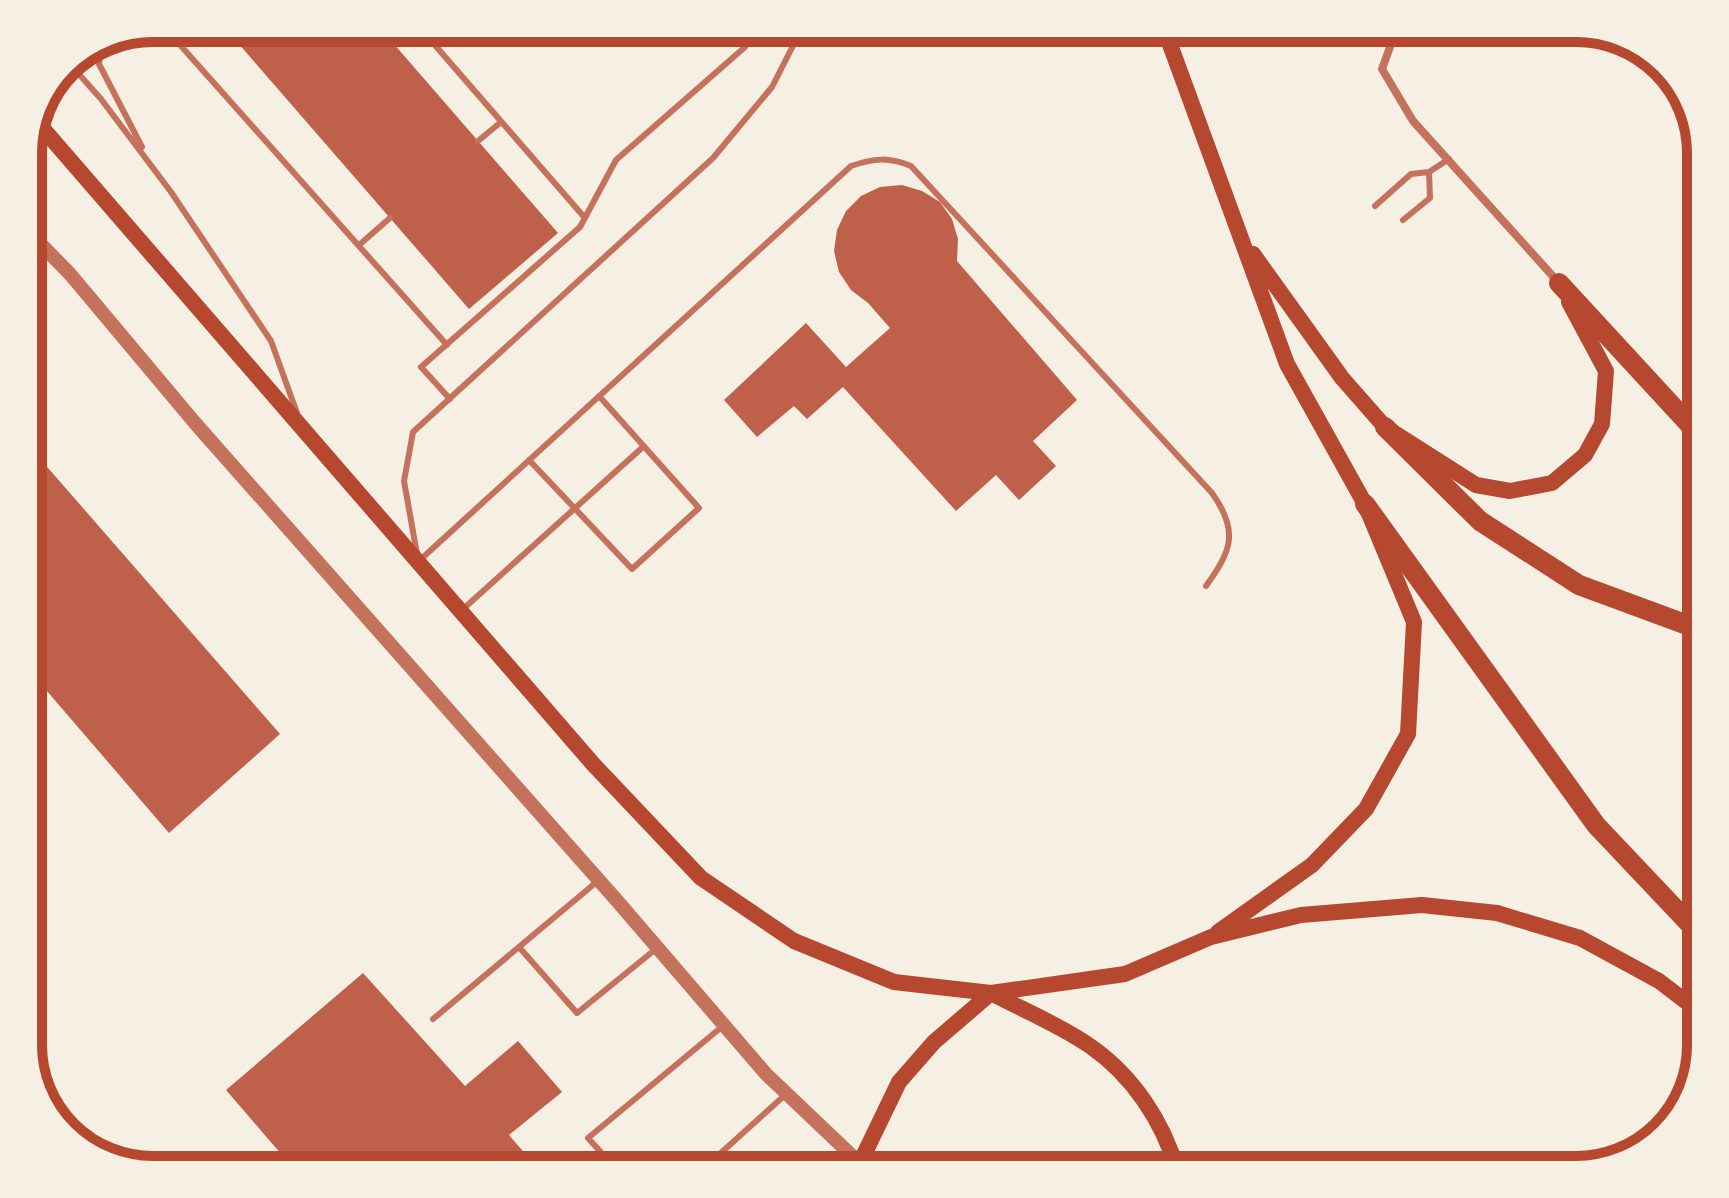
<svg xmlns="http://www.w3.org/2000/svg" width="1729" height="1198" font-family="Jost,sans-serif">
<rect width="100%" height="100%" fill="#f6efe4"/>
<path fill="#bf614a" d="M225,28H380L558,233L469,309Z
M902,185L922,191L940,202L952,219L958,239L957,261L1077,400L1033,441L1056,466L1019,500L996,475L956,511L843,387L807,419L794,406L757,437L724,400L806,323L846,367L890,328L868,303L851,290L839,272L834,251L837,230L846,211L861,196L880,187Z
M28,445L280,734L169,833L28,669Z
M363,973L465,1086L518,1041L562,1092L509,1135L539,1170H295L226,1090Z"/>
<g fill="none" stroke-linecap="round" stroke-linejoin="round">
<path stroke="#c5725c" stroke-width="6" d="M165,28L447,345
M420,28L585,218
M101,49L99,64L142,147
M69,63L101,99L171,192L271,341L297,413
M478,141L501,122
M1375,206L1411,174L1429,172L1449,159
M1403,220L1430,198L1429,172
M359,245L390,218
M450,399L421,367L580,227L616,160L745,47L753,28
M529,460L632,569L699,508L599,396
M417,554L404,481L413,432L713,158L772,87L802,28
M420,560L851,166C874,158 889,157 911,166L1212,493C1239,531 1232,550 1206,586
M462,610L644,446
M519,947L577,1013L657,948
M433,1019L599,880
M617,1170L588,1138L724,1025
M702,1170L785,1095"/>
<path stroke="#c5725c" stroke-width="8" d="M1397,28L1382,69L1413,121L1559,283"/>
<path stroke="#c5725c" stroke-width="14" d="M28,231L70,274L195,423L619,903L766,1074L867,1170"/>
<path stroke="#b5482f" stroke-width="16" d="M1164,28L1287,364L1365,504L1414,622L1408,734L1366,809L1312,865L1218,932
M38,123L593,764L701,878L794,941L894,982L991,993L1125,974L1211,937L1301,915L1422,905L1497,913L1580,938L1659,981L1701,1013
M1253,254L1342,378L1385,427L1476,485L1510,491L1552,483L1585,455L1602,424L1606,371L1569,302
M991,993C1023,1010 1060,1025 1090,1046C1132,1075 1163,1121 1177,1170
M859,1165L899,1082L934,1042L991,993"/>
<path stroke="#b5482f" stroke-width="20" d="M1559,283L1701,437
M1385,427L1480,521L1579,585L1701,630
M1365,504L1596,825L1701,936"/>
</g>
<path d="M0 0H1729V1198H0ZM153 42H1576A111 111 0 0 1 1687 153V1045A111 111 0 0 1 1576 1156H153A111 111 0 0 1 42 1045V153A111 111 0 0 1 153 42Z" fill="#f6efe4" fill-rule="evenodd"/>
<path fill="none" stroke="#b5482f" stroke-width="10" d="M153 42H1576A111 111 0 0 1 1687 153V1045A111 111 0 0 1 1576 1156H153A111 111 0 0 1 42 1045V153A111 111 0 0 1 153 42Z"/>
</svg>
